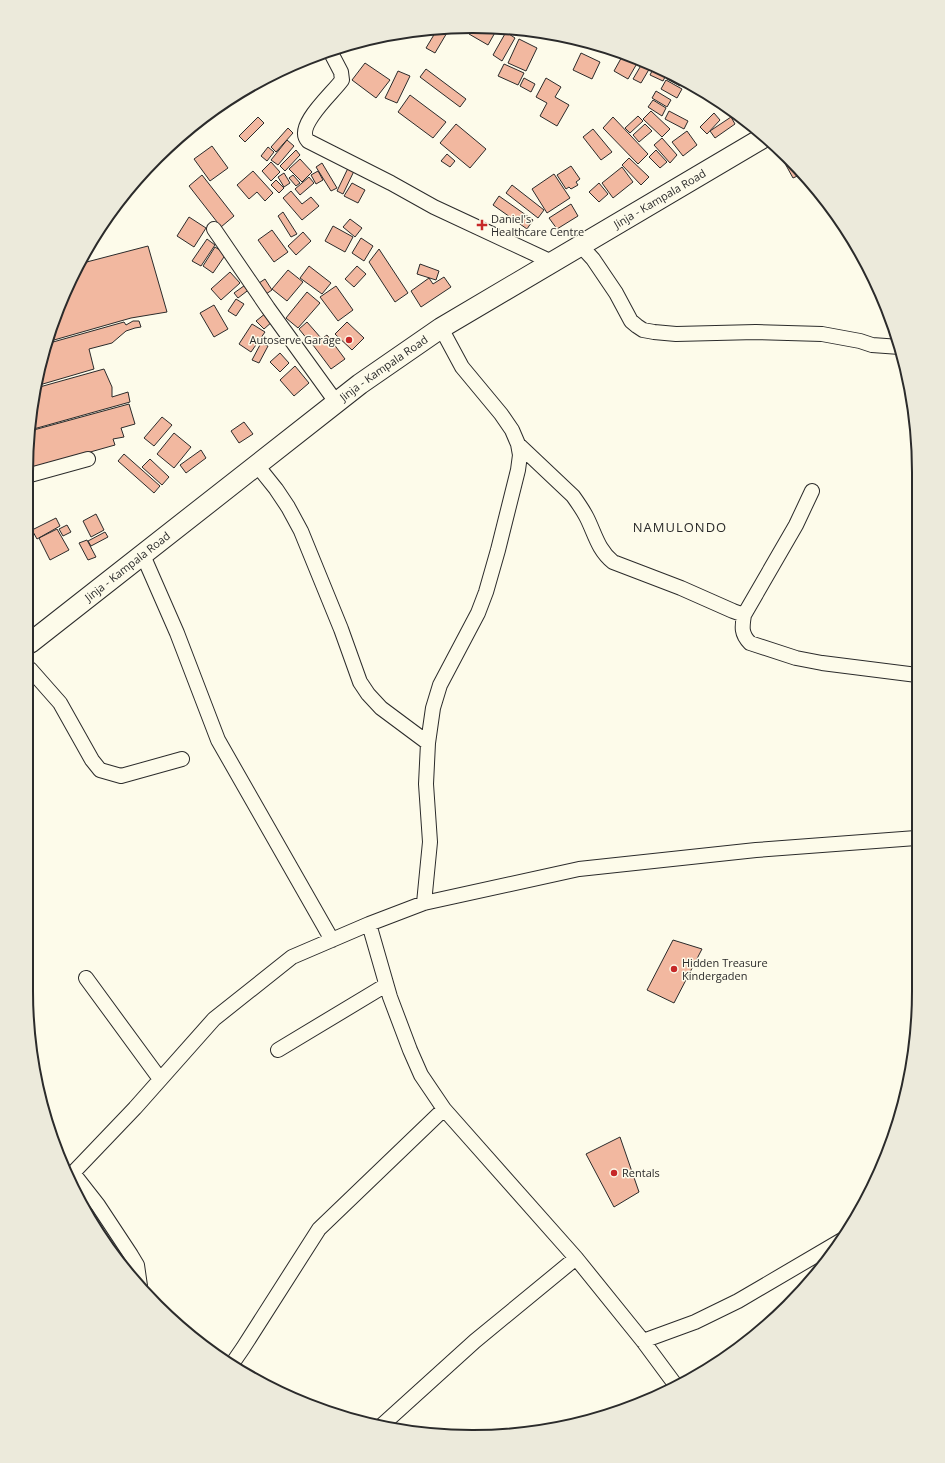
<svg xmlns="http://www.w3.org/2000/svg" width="945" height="1463" font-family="'Open Sans',sans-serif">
<rect width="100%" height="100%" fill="#fdfbea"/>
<path fill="#f2b8a0" stroke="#2b2b2b" d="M441,27L448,31L435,53L426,48L438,28Z
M472,28L497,29L488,45L469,34Z
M506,32L515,38L502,61L493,55Z
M519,39L537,48L526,71L508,63Z
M581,53L600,62L592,79L573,70Z
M624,53L639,60L628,79L614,71Z
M643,62L651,66L641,83L633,79Z
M365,63L390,80L376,98L352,80Z
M504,64L524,73L518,85L498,76Z
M654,67L667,73L663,81L650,75Z
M426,69L466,99L460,107L420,77Z
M398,71L410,76L397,103L385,98Z
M670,74L683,80L680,86L667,79Z
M524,78L535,84L531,92L520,86Z
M546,78L561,87L555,97L569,105L557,126L540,116L547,103L536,97Z
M666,80L682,89L677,98L661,89Z
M656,91L671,100L667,107L652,98Z
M410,95L446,122L433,138L398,112Z
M653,100L666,108L662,116L648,107Z
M651,111L670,129L662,137L643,119Z
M669,111L688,121L684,129L665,119Z
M714,113L720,120L707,134L700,127Z
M638,116L643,121L630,133L625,128Z
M258,117L264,123L245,142L239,136Z
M613,117L648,154L638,164L603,128Z
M731,117L735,124L715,138L710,131Z
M456,124L486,149L470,168L440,143Z
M645,124L652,131L639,142L633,135Z
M288,128L293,133L276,152L271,147Z
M593,129L612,152L601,160L583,137Z
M687,131L697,145L683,156L672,142Z
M662,138L677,155L670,163L654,145Z
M287,140L294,146L278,165L271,160Z
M212,146L228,168L210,181L194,159Z
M268,147L274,152L267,161L261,156Z
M296,150L300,155L285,171L280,166Z
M656,150L667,162L660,168L649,157Z
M447,154L455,161L450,167L441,161Z
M786,157L802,174L793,178L782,158Z
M629,158L649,177L641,185L622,165Z
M300,159L312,172L302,182L289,169Z
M271,162L280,172L271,181L262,171Z
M322,163L337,188L331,191L316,167Z
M349,166L355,169L343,194L337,191Z
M571,166L580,179L576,182L578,185L571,189L569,187L566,189L557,175Z
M622,167L633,182L613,198L602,183Z
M253,171L273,193L265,201L257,192L249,199L237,185Z
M318,171L323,180L316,184L311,175Z
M284,173L290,183L284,187L278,177Z
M554,174L570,198L547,213L532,189Z
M202,175L234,216L221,227L189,186Z
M293,175L300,183L296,186L289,178Z
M309,177L314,183L300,195L295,189Z
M276,180L284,188L279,193L271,185Z
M352,183L365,190L358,203L344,196Z
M599,183L608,194L599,202L589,192Z
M512,185L544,210L538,218L506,193Z
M291,191L302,204L311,197L319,206L302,220L283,198Z
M499,196L533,220L527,229L493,205Z
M571,204L578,216L557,229L549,218Z
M283,212L297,234L291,237L278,216Z
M189,217L206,228L194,247L177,236Z
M350,219L362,228L355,237L343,227Z
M333,226L353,237L345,252L325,241Z
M272,230L288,252L274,262L258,240Z
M303,232L311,241L296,255L288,246Z
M361,238L373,246L364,261L352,253Z
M207,239L215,245L201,266L192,261Z
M148,246L167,312L131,318L47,342L50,329L72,275L79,264Z
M215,247L226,254L213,273L203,266Z
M379,249L408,293L395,302L369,262Z
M420,264L439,271L436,280L417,274Z
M309,266L331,283L322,294L300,278Z
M357,266L366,274L354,287L345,279Z
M288,270L303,282L287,301L272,289Z
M230,272L240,283L221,300L211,289Z
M444,277L451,287L421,307L411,291L429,278L433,284Z
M265,279L272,290L266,294L259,283Z
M248,283L251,288L238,298L234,293Z
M336,286L353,310L338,321L320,297Z
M307,292L320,303L298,328L286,318Z
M236,299L244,304L236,316L228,311Z
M214,305L228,329L214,337L200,313Z
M266,313L273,321L264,329L256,321Z
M133,321H139L141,327L135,328L126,331L112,343L89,349L94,369L36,386L46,344L124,322L126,325Z
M307,322L321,338L312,345L299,329Z
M347,322L364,338L352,350L335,334Z
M252,324L265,332L251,352L239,344Z
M327,335L345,359L331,369L313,345Z
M261,343L268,346L259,363L252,360Z
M280,353L289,363L280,372L270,362Z
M295,366L309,383L294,396L280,380Z
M104,369L112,387V397L128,392L130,402L30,430V414L36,388Z
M129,404L135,424L121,428L124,437L113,439L115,445L30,469V431Z
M162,417L172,425L154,446L144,438Z
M244,422L253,434L239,443L231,431Z
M174,433L191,447L174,468L157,454Z
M201,450L206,458L186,473L180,465Z
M124,454L160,486L154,493L118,461Z
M150,459L169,477L162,485L142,467Z
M96,514L104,530L91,537L83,521Z
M56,518L60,526L37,539L32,530Z
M67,525L71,532L63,536L59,529Z
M57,529L69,550L50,560L39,538Z
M105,532L108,537L91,546L88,541Z
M87,540L96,557L88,560L79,543Z
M673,940L702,949L674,1003L647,990Z
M620,1137L639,1192L614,1207L586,1154Z"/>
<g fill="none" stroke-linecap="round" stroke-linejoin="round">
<g stroke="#2b2b2b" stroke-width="16">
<path id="minor" d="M330,51L341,72L342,80C333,93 294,126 308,141L391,183L434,207L552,262
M214,229L268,308L336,402
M580,245L593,259L616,293L631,321L637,326L643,330L654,332L676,334L756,332L822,334L860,341L872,345L900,347
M518,444L573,496C578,503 583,510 587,518C595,534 598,550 613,562L681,588L733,611L744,615
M256,464L276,489L288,507L301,531L341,629L360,682L368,694L381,708L428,743
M30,475L88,459
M812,491L796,525L744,615C742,627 741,634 750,643L796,658L822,663L917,675
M142,553L177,633L218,740L332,940
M30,669L60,703L92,760L100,770L121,776L182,759
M424,903L430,842L426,784L428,743L433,708L440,685L478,613L486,592L498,550L518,470L520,455L518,444L512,430L501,414L462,367L441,328
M369,924L390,997L410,1050L421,1075L444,1109L576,1258L643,1341L677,1387
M86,978L160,1079
M278,1050L386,985
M73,1173L98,1205L131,1255L137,1265L140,1286
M70,1176L135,1108L214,1019L292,957L369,924L424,903L579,869L756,850L916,838
M643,1341L695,1322L738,1301L842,1240
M232,1364L243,1348L319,1229L444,1109
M380,1427L475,1341L576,1258"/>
</g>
<g stroke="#2b2b2b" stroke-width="22">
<g id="highway">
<path id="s1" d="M30,643L360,384L441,328L766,136"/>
</g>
</g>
<use href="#minor" stroke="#fdfbea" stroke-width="14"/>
<use href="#highway" stroke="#fdfbea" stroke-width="20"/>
</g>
<g fill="#c62828" stroke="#fdfbea" stroke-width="1.5">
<path d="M480 219h4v4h4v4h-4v4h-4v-4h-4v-4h4z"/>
<circle cx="349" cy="340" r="4"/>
<circle cx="674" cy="969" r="4"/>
<circle cx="614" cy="1173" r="4"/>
</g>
<g text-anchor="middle" stroke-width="3" stroke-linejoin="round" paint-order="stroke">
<g font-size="11" fill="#2b2b2b" stroke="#fdfbea">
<text dy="4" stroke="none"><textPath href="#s1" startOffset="772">Jinja - Kampala Road</textPath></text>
<text dy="4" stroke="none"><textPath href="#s1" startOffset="448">Jinja - Kampala Road</textPath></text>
<text dy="4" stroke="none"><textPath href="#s1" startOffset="124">Jinja - Kampala Road</textPath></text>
</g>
<g font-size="11" fill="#2b2b2b" stroke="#fdfbea" text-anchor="start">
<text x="491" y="223">Daniel's<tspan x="491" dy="13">Healthcare Centre</tspan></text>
<text x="341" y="344" text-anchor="end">Autoserve Garage</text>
<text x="682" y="967">Hidden Treasure<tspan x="682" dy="13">Kindergaden</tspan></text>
<text x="622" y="1177">Rentals</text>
</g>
<g font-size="13" letter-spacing="1" fill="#2b2b2b" stroke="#fdfbea">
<text x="680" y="532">NAMULONDO</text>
</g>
</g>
<path d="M0 0H945V1463H0ZM472 33H473A439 439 0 0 1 912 472V991A439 439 0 0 1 473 1430H472A439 439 0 0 1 33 991V472A439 439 0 0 1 472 33Z" fill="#eceadb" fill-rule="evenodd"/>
<path fill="none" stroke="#2b2b2b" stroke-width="2" d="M472 33H473A439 439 0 0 1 912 472V991A439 439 0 0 1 473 1430H472A439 439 0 0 1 33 991V472A439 439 0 0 1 472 33Z"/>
</svg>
